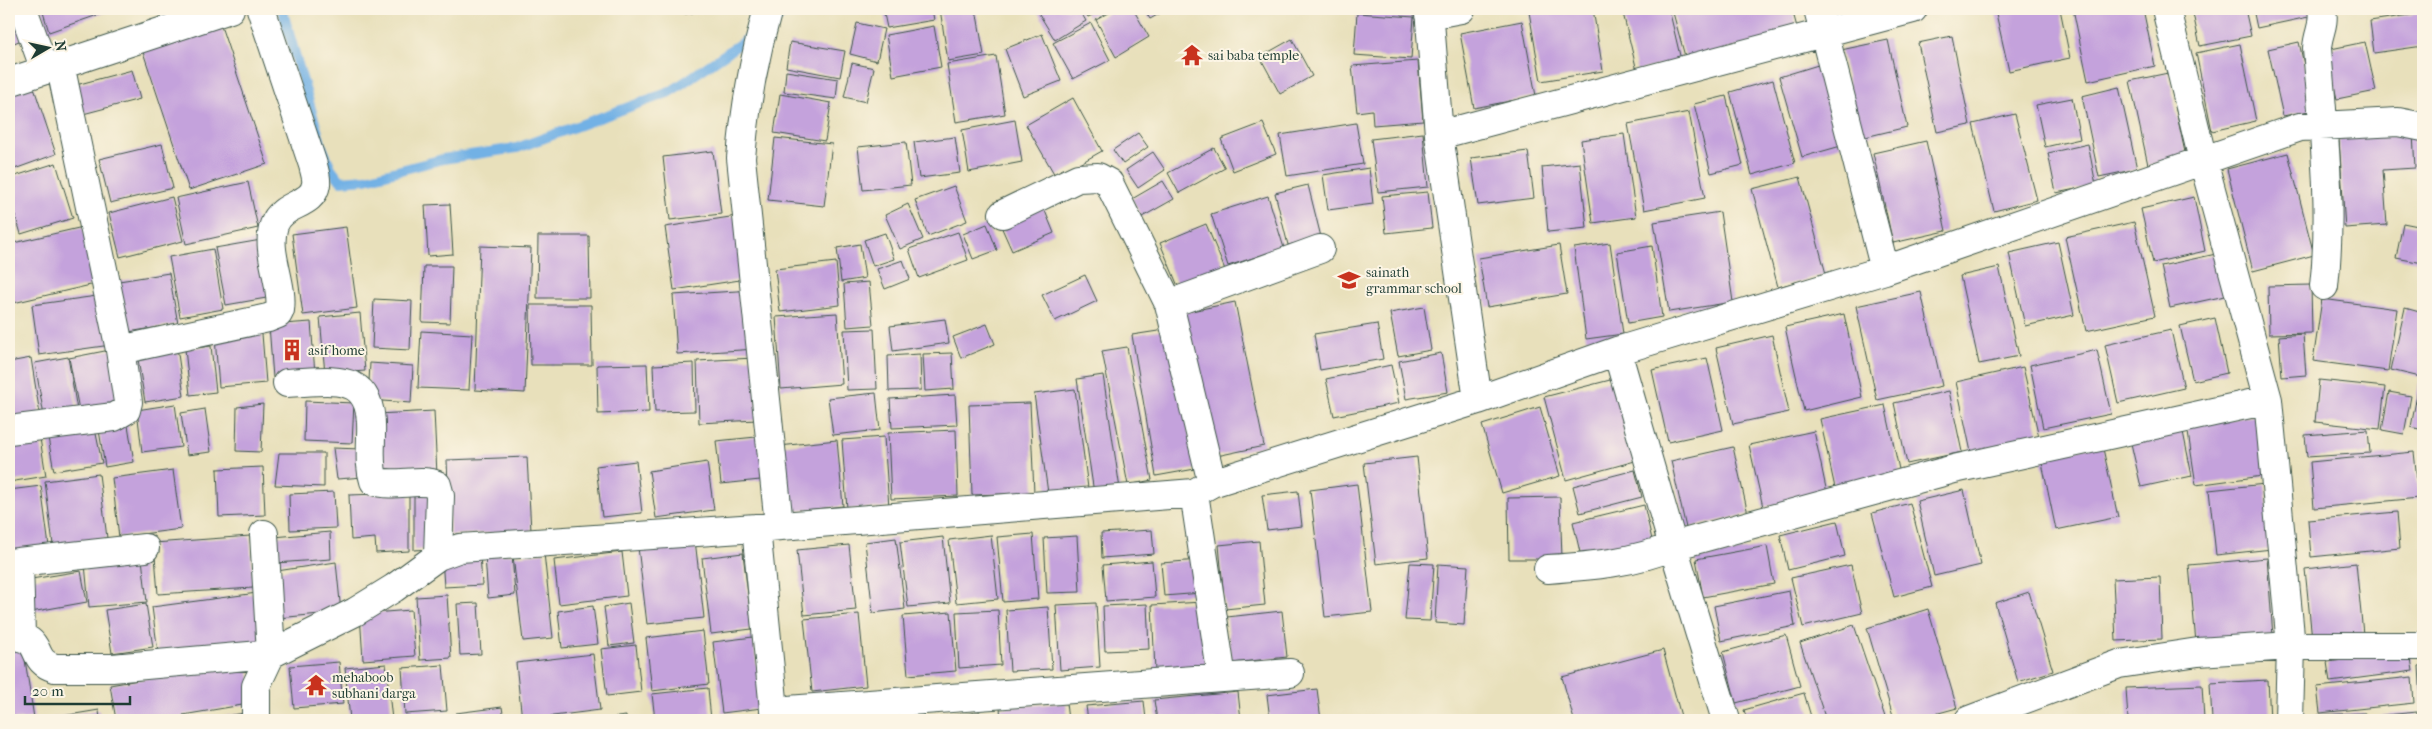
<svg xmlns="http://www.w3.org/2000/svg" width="2432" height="729" font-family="'IM FELL French Canon',serif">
<rect width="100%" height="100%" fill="#fcf5e5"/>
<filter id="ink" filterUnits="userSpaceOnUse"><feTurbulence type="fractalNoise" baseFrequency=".02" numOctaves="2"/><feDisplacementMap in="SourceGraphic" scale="10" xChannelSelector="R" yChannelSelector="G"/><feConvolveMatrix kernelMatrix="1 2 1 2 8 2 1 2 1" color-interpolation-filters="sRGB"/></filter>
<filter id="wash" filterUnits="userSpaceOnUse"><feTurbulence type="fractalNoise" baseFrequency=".0096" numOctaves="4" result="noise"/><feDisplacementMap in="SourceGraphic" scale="20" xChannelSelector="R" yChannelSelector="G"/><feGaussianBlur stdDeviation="1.12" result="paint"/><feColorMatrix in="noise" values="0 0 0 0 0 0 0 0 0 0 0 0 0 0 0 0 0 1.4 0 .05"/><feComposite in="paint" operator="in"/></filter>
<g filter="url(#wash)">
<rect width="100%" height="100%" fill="#e8e0bb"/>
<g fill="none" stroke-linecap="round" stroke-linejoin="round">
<path stroke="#72b1e5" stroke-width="10" d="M282,9L322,147L331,168L341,181L366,179L443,159L517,148L670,92L757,32
M771,22L790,9"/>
</g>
<g id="blocks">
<path fill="#c4a2dc" d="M9,9H12L24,39L9,45Z
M42,9H108L109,11L49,32Z
M684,9H708V10L685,14Z
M883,9H932L934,20L887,28Z
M940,9H976L984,55L948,61Z
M1036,9H1079L1086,21L1055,40Z
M1083,9H1105L1088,17Z
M1116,9H1133L1149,37L1116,57L1096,20Z
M1144,9H1168L1150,19Z
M1547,9H1593L1603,71L1541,81L1529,12Z
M1622,9H1669L1681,60L1637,71Z
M1672,9H1792L1798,31L1686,60Z
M1995,9H2060L2070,58L2009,71Z
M2073,9H2143L2155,66L2088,81Z
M2192,9H2245L2251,36L2200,46Z
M2253,9H2311L2313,16L2257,28Z
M1357,13L1414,17L1411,59L1354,55Z
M2423,13V46L2374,53L2370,21Z
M1522,21L1536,96L1474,108L1460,33Z
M220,23L267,164L189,190L142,49Z
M857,23L884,29L877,61L850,54Z
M1091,23L1110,60L1073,79L1053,43Z
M934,26L941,67L893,76L886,35Z
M1042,34L1061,81L1023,96L1005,49Z
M1952,36L1970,125L1937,132L1918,43Z
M1292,39L1312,76L1280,94L1260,57Z
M1888,40L1907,127L1861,138L1841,50Z
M790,42L845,51L840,77L786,67Z
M2299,42L2314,110L2283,116L2268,49Z
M2365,42L2376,91L2337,99L2326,50Z
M2240,44L2256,121L2212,131L2196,53Z
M996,56L1005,114L956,122L947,64Z
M1418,61L1423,121L1373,125L1372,110L1357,112L1352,66Z
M852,63L874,68L866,102L844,97Z
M1818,65L1841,146L1802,157L1779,77Z
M132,70L140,99L83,114L76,85Z
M786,71L838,79L836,99L784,92Z
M2168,73L2186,157L2148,165L2130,81Z
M1773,80L1795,163L1752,175L1730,92Z
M33,85L56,154L9,171V94Z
M2119,87L2137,169L2099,177L2082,96Z
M780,94L831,103L825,141L774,133Z
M1726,96L1743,165L1711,173L1694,104Z
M1073,98L1102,151L1056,177L1026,125Z
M2072,98L2080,139L2045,147L2036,105Z
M1689,112L1705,198L1644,210L1628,124Z
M2015,114L2037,200L1994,211L1973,124Z
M1015,120L1022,162L969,172L962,130Z
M1263,123L1276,154L1233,171L1221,139Z
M1356,123L1363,164L1287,176L1280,135Z
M1138,133L1148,147L1123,164L1113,150Z
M1423,133L1428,187L1378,192L1371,139Z
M1624,134L1636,217L1593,223L1581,140Z
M2413,134L2415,168L2383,170L2387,225L2345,228L2339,139Z
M955,137L960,173L919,178L914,142Z
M775,138L832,144L824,206L768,200Z
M1926,141L1946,231L1893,243L1873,153Z
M906,142L911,185L863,190L858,147Z
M162,144L173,188L110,203L99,159Z
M2088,144L2096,185L2056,193L2048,153Z
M1214,148L1225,168L1179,193L1168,173Z
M713,151L721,214L670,220L663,157Z
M1528,151L1534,198L1478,205L1471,158Z
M1153,152L1165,170L1138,188L1126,170Z
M2288,153L2314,255L2253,271L2227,169Z
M56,163L73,218L21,234L9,193V178Z
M1580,163L1587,228L1548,232L1542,167Z
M1369,168L1373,204L1328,210L1323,175Z
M1800,177L1826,274L1778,287L1752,189Z
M1163,181L1174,199L1142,217L1132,199Z
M248,182L258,228L186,244L176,198Z
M1308,185L1321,237L1288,245L1275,193Z
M954,186L967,221L928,236L915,200Z
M1428,192L1432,228L1386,233L1382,196Z
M1268,196L1284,248L1228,266L1211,214Z
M172,197L183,241L120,257L109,213Z
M2194,197L2205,251L2153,263L2141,209Z
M450,204L453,254L428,256L425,205Z
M908,204L923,239L900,249L885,215Z
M1043,206L1054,233L1012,251L1000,224Z
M1720,212L1733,302L1669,312L1654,222Z
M743,215L753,278L674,290L665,227Z
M2134,222L2155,316L2086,331L2065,237Z
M2403,223L2423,227V263L2396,258Z
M987,224L997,250L973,259L963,234Z
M1206,224L1226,272L1180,291L1160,243Z
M83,227L95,284L9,304V244Z
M346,227L357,308L303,315L292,234Z
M958,232L968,260L919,278L909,249Z
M885,233L894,259L873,266L864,240Z
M538,236H589L590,298H537Z
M261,240L272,297L226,305L215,248Z
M2058,242L2074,315L2025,326L2009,253Z
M1610,243L1623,334L1586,339L1574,248Z
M860,244L865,278L841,282L837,248Z
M1559,245L1567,294L1487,307L1479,258Z
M480,246L531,248L525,393L475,390Z
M1652,246L1662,317L1628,323L1617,252Z
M213,249L223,309L180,317L169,257Z
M2216,254L2225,296L2170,308L2161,266Z
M903,260L910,279L885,289L877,269Z
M836,262L840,305L780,312L775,269Z
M424,266H452L450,323L422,322Z
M1999,267L2019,356L1979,364L1960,276Z
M169,273L178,324L122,333L113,282Z
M1085,275L1097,301L1055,321L1042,295Z
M869,282L873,325L847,327L844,284Z
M2311,285L2312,333L2269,334L2268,286Z
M753,290L757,349L677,354L673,295Z
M1921,292L1942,386L1877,400L1856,306Z
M104,295L111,345L39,355L32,305Z
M374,299L412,301L410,350L372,348Z
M2322,299L2397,309L2388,371L2313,361Z
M1235,302L1264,446L1212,457L1182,313Z
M530,305H591L592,365H531Z
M1424,307L1431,350L1398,356L1390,313Z
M2405,308L2423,313V362L2420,377L2391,370Z
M360,313L365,371L325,374L320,317Z
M837,313L842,384L781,389L776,317Z
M1844,314L1862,397L1804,411L1785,327Z
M2215,318L2227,373L2193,381L2180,326Z
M945,319L949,343L893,351L890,326Z
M311,322L315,374L273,378L269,325Z
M987,324L995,344L961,358L953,337Z
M1377,324L1383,359L1320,370L1314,334Z
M874,329L877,389L847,390L844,330Z
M1171,329L1195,469L1156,476L1132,335Z
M2171,330L2184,388L2118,403L2105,345Z
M421,331L472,334L469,390L418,388Z
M262,334L266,383L219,387L215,338Z
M2303,334L2306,375L2282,377L2279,336Z
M1772,335L1789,412L1733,424L1716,348Z
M211,346L216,392L190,395L185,349Z
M177,347L184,396L145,402L137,353Z
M1127,347L1152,480L1128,485L1102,351Z
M115,349L125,407L80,415L69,358Z
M2097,350L2111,414L2043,428L2030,365Z
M952,353L954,389L925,391L923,354Z
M1441,353L1448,392L1406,399L1399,361Z
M920,354L921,390L889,391L888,356Z
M68,357L78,416L45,422L35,363Z
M31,358L41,421L9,426V362Z
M754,358L757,420L699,423L697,361Z
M1707,358L1723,430L1668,442L1652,370Z
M370,363L413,366L411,403L368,400Z
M694,363L695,411L655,412L653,365Z
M647,364L649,412L598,414L597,365Z
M1391,365L1399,403L1334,416L1326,379Z
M2023,367L2039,437L1971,452L1956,382Z
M1103,375L1120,489L1094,493L1077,379Z
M1614,379L1635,461L1566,480L1544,397Z
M2319,380L2385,387L2380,429L2315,422Z
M2419,384L2423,385V430L2411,427Z
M1075,389L1088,488L1048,493L1034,394Z
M1949,391L1962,452L1907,464L1894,403Z
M2389,392L2411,396L2404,434L2382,430Z
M876,393L880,430L833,435L828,398Z
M955,395L957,425L892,428L890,399Z
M305,401L354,403L352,443L304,441Z
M1030,403L1034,493L972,495L969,405Z
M175,404L181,447L142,452L137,410Z
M263,404L261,452L236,451L237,407Z
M1885,405L1900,474L1835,488L1820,419Z
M1540,407L1560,476L1502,493L1482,425Z
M205,409L211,452L187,455L181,413Z
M434,411L437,475L380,478L377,414Z
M2261,415L2270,475L2196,485L2187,426Z
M127,419L134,462L105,467L98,424Z
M94,424L102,463L54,471L47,432Z
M2182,427L2192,476L2141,487L2130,439Z
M956,430L958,496L891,499L888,433Z
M2368,430L2370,453L2307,457L2305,435Z
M1814,431L1827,493L1763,507L1749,445Z
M39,432L46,476L9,482V437Z
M766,436L770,479L721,484L716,441Z
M884,437L889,507L847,509L842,440Z
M837,440L843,506L786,512L779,446Z
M2102,444L2118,517L2056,530L2041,458Z
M1733,447L1748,514L1686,528L1671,461Z
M333,448L361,449L364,477L337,479Z
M2414,452L2419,498L2314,508L2310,462Z
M279,453H324V487L275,485Z
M527,457L531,531L450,535L447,460Z
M1417,457L1428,558L1376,564L1364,463Z
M636,461L642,513L602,517L596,466Z
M707,462L714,510L656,518L649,471Z
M263,467L265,515L219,517L217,469Z
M173,470L181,529L119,537L112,478Z
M1635,470L1642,497L1580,513L1573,486Z
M99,474L107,538L53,545L45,481Z
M1357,484L1372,612L1325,617L1310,490Z
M2265,484L2272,549L2216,555L2209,490Z
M41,486L50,554L9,558V490Z
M414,490H431L430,549L414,550Z
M1964,490L1981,565L1934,576L1917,501Z
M1298,491L1302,526L1267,530L1262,495Z
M334,492L336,528L290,530L289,494Z
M409,493V551L376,553L375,538L351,540L349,495Z
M1560,497L1562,559H1509L1508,498Z
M1910,503L1932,587L1894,597L1872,513Z
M1644,505L1653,544L1582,561L1573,522Z
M2397,512L2400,548L2311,557L2308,520Z
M1837,521L1845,556L1788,570L1780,535Z
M1152,530L1154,554L1102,558L1101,533Z
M330,532L331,559L276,563L274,537Z
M1033,534L1038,599L1003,602L997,537Z
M991,535L998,599L956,603L949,540Z
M250,536L253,588L158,594L154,543Z
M1077,536L1080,592L1047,593L1044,538Z
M943,537L950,603L908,607L900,542Z
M896,538L905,609L873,613L865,542Z
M695,540L704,618L647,624L638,547Z
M1259,541L1265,605L1225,609L1219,545Z
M849,545L856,610L804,615L797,550Z
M1767,546L1774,584L1703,597L1696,559Z
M622,552L627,596L559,604L554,560Z
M544,553L553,638L523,641L513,556Z
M743,553L752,629L711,634L702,558Z
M480,554L482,585L444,587L442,557Z
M512,554L515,595L488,598L485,556Z
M2267,558L2273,636L2196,643L2189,565Z
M142,559L147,602L89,607L85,564Z
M1199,560L1202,593L1164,596L1161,563Z
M1152,561L1155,597L1106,601L1103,565Z
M336,562L341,612L278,618L277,571Z
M1410,563L1434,564L1430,621L1405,620Z
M2356,563L2363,634L2312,639L2305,569Z
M1438,564L1468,566L1464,625L1435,623Z
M1851,565L1862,613L1803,627L1791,578Z
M81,571L87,602L31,612L25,580Z
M2160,577L2162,639L2116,641L2113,579Z
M1789,591L1795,626L1721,641L1714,606Z
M2029,592L2053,671L2018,682L1995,603Z
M257,593L264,647L159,660L152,607Z
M447,595L451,658L420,660L416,597Z
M1202,602L1206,668L1155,671L1152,605Z
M478,603L481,654L460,655L457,604Z
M629,603L634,643L609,646L604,607Z
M1096,603L1100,667L1060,670L1056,605Z
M146,604L153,647L112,653L105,610Z
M1147,604L1149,649L1105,651L1103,606Z
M593,606L598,644L562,648L558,611Z
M1048,607L1052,669L1010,671L1006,610Z
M1928,609L1957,708L1913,720H1894L1867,628Z
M411,610L415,656L363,660L360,614Z
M998,610L1001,665L959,668L956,612Z
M1282,611L1287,657L1232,663L1227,617Z
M951,612L956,671L908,675L903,616Z
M859,614L866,686L812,692L804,619Z
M1854,625L1886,720H1826L1800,643Z
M703,631L709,684L652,691L646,638Z
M1786,635L1800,686L1736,703L1723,652Z
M753,637L762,708L722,713L713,642Z
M9,640H22L34,718L9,720Z
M636,645L641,692L607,696L601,649Z
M1663,650L1682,720H1574L1562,677Z
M2410,652L2413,671L2330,682L2327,662Z
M593,654L600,710L522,720L516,663Z
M247,661L254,703L183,715L184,719L176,720H116L110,685Z
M339,662L343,704L294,708L290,666Z
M386,664L392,720H350L345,668Z
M443,665L447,711L405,714L402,668Z
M2423,665V720H2422L2419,666Z
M2412,677L2414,703L2320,713L2317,687Z
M2268,680L2270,720H2212L2210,683Z
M2202,685L2204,720H2128L2126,688Z
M708,688L711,720H655L652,694Z
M1317,689L1321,720H1270L1267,695Z
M1238,692L1241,720H1157L1154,700Z
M1804,693L1812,720H1747L1744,710Z
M1144,701L1146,720H1088L1086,706Z
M1066,703L1068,720H1001L1000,708Z
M502,707L504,720H457L456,713Z
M99,710L100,720H45V719Z
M251,712L252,720H208V719Z
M980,712L981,720H940V717Z
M2417,712V720H2377L2376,716Z
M923,713L924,720H868L867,718Z
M2365,713L2366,720H2319L2318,715Z
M626,716V720H602V719Z"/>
</g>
</g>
<g filter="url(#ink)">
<use href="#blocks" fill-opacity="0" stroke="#3d5548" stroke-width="1"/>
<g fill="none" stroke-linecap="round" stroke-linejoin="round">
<g stroke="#3d5548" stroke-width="30">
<path id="street" d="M23,9L45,70
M768,9C754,58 745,107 741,158L779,525
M1429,9L1439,135L1478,400
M1818,9L1885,270
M2166,9L2203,160L2268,400L2291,646L2289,720
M2322,9C2325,26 2318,32 2317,48C2323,126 2333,208 2324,286
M1429,15L1461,9
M9,82L230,9
M1439,135L1913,9
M1003,214L1078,178L1098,177L1109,183L1169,304L1212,483
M1169,304L1320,249
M120,350L268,318L278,314L280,310C284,283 265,252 274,225C282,202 313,207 316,184C317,178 314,170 313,165L261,9
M1617,351L1673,546L1726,720
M287,383C335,381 374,370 371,435C371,451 369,466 374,481C394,488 421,477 437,485L440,496L438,556
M9,430L114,417L126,410L128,402L120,350L60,64
M1194,493L1222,678
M756,528L775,720
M19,562L21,636
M9,563L145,548
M1548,569C1591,566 1633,563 1673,546L1954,469L2268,400
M9,636C47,637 27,660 55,668H112L271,654L264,534
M774,711L1290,673
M256,720V686L271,654L355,612L394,588L438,556L460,548L756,528L1194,493L1212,483L1478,400L1617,351L1885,270L2300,127L2398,122L2423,127
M1969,720L2119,664L2198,652L2291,646H2423"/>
</g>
<use href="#street" stroke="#fff" stroke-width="28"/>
</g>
</g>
<defs>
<g id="temple-bare" transform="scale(1.725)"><path d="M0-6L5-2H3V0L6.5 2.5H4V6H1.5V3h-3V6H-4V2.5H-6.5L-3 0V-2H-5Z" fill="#c8321e" stroke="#fcf5e5" stroke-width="2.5" paint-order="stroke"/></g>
<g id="school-bare" transform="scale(1.725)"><path d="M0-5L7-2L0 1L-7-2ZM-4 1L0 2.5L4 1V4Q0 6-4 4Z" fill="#c8321e" stroke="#fcf5e5" stroke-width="2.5" paint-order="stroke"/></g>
<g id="building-bare" transform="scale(1.725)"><path d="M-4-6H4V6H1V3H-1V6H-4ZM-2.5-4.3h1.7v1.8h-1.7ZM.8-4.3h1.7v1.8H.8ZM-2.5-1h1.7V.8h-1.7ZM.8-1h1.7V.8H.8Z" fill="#c8321e" stroke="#fcf5e5" stroke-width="2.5" paint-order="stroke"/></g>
</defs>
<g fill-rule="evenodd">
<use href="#temple-bare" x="1192" y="55"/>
<use href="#school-bare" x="1349" y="280"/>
<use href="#building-bare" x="292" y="350"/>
<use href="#temple-bare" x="316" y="685"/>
</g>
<g text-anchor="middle" stroke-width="4" stroke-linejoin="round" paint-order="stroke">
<g font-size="14" fill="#1f3d34" stroke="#fcf5e5" text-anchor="start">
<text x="1208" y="60">sai baba temple</text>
<text x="1366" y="277">sainath<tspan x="1366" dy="16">grammar school</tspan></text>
<text x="308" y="355">asif home</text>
<text x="332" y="682">mehaboob<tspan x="332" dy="16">subhani darga</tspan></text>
</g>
</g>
<rect width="2432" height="729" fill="none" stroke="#fcf5e5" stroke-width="30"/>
<g transform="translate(48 48) rotate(81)" stroke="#fcf5e5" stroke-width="4" paint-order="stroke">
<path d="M0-4L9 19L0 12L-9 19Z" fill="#1f3d34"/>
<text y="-8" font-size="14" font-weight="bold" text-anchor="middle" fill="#1f3d34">N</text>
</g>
<path d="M25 696v8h105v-8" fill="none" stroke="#1f3d34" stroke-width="2.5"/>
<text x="32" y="696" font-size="15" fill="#1f3d34" stroke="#fcf5e5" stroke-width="4" paint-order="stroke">20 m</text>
</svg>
